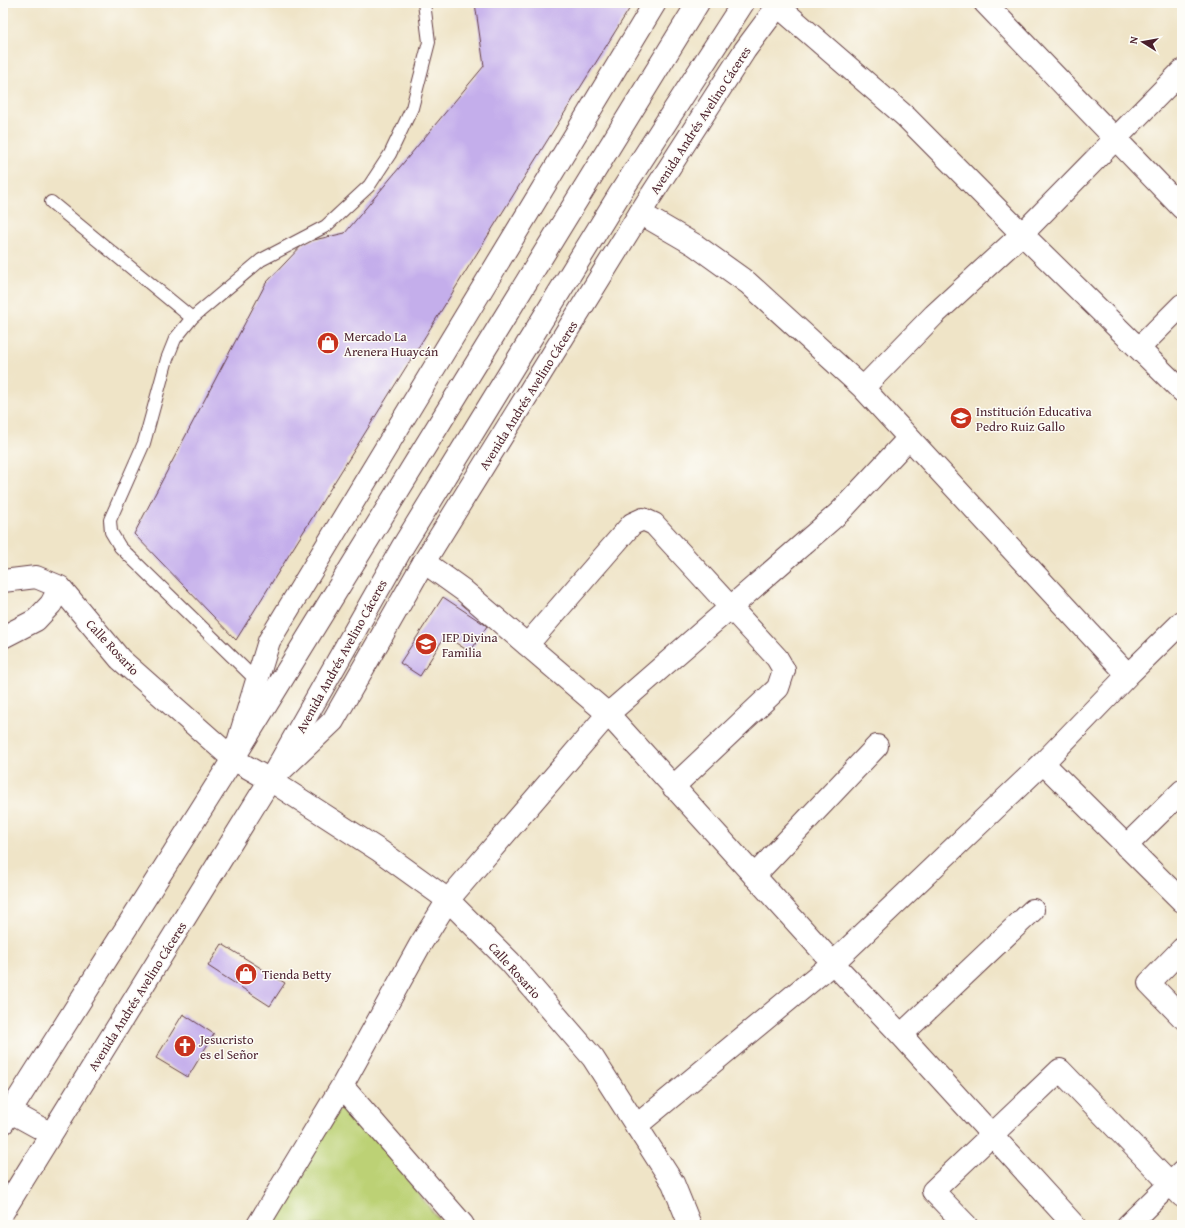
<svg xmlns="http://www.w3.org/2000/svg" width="1185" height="1228" font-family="'Gentium Book Plus',serif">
<rect width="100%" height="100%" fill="#fdfcf7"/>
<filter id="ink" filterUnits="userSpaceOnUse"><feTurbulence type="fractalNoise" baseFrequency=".025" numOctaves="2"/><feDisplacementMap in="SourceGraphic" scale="8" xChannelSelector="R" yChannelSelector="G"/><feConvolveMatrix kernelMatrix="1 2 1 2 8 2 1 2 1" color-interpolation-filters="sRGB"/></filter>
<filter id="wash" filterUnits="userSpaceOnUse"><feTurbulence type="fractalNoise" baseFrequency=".012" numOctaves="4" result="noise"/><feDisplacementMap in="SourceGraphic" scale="16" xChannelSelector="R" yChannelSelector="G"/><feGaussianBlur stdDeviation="0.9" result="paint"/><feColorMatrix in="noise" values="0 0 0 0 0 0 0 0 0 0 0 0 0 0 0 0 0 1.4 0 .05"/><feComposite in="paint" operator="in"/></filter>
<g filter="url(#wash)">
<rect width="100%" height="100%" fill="#efe4c7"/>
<path fill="#bcd175" stroke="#837850" d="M345,1100L443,1225H272Z"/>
<g id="blocks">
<path fill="#c4aeeb" d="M475,3H633L236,640L134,534L266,283L305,242L345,233L484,66Z
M443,597L487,626L470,652L445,636L420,676L400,663Z
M222,944L285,983L270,1006L208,966Z
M183,1014L214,1034L188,1077L156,1058Z"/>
</g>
</g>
<g filter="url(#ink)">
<use href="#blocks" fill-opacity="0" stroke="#633d42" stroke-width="1"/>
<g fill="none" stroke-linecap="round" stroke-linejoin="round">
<g stroke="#633d42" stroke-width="14">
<path id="service" d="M51,202L192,318
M257,681L120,547L111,532L110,520L144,443L167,359L175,339L192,318L261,260L326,226L369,186L390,154L412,108L429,42L424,3"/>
</g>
<g stroke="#633d42" stroke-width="24">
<path id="minor" d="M985,3L1182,208
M778,6L906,117L1022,234L1182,391
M640,213L695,245L748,283L863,388L1128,675
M1139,348L1182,305
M863,388L934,315L1022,234L1182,71
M424,562L463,590L608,714L833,963L901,1035L1074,1225
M3,581L36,577L60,587L120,659L233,759
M3,637L36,620L51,604L60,587
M527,645L632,524L643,519L654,524L777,658L784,670L778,688L673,787
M1043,763L1182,901
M1126,846L1182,791
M754,876L877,746
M1182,949L1149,983L1182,1017
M901,1035L1033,910
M342,1086L463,1225
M636,1126L833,963L1043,763L1128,675L1182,622
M258,1225L342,1086L420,945L448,900L608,714L840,512L909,438
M966,1225L933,1191L1060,1070L1182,1196
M1128,1225L1182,1172"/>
</g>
<g stroke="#633d42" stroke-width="24">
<path id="tertiary" d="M655,3L269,641L233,759L270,780L380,851L448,900L510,962L593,1058L673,1183L690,1225
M274,777L333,721L424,562L640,213L745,50L780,3"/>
</g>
<g stroke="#633d42" stroke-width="24">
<path id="secondary" d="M11,1112L51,1134
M3,1123L233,759L698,3
M3,1212L270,780L403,546L619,195L743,3"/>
</g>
<use href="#service" stroke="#fff" stroke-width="12"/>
<use href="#minor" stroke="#fff" stroke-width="22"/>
<use href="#tertiary" stroke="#fff" stroke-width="22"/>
<use href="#secondary" stroke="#fff" stroke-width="22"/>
</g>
</g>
<defs>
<g id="shop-disc" transform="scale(1.15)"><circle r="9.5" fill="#c8321e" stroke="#fdfcf7"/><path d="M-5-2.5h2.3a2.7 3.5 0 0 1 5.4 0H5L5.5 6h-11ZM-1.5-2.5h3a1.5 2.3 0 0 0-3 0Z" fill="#fff"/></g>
<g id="school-disc" transform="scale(1.15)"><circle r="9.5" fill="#c8321e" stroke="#fdfcf7"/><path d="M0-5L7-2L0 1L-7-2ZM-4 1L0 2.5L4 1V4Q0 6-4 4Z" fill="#fff"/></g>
<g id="church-disc" transform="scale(1.15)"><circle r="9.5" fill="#c8321e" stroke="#fdfcf7"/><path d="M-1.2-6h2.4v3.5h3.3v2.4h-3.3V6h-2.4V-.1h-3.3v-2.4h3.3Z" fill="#fff"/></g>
</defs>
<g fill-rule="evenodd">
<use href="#shop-disc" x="328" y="343"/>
<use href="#school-disc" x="961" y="418"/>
<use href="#school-disc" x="426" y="644"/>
<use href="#shop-disc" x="246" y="974"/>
<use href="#church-disc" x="185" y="1046"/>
</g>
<g text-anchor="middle" stroke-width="3" stroke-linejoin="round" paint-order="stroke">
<g font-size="13" fill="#4a1f2b" stroke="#fdfcf7">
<text transform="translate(700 120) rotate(-57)" y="5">Avenida Andrés Avelino Cáceres</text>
<text transform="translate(528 395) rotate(-58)" y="5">Avenida Andrés Avelino Cáceres</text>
<text transform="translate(113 647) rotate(47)" y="5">Calle Rosario</text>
<text transform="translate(341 656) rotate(-61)" y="5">Avenida Andrés Avelino Cáceres</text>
<text transform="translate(515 970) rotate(48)" y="5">Calle Rosario</text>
<text transform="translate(137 996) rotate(-58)" y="5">Avenida Andrés Avelino Cáceres</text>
</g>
<g font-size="13" fill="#4a1f2b" stroke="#fdfcf7" text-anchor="start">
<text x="344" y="341">Mercado La<tspan x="344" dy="15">Arenera Huaycán</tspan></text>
<text x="976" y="416">Institución Educativa<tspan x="976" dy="15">Pedro Ruiz Gallo</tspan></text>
<text x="442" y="642">IEP Divina<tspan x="442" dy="15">Familia</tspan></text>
<text x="262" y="979">Tienda Betty</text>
<text x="200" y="1044">Jesucristo<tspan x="200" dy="15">es el Señor</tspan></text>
</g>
</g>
<rect width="1185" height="1228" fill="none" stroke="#fdfcf7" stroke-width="16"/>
<g transform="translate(1143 42) rotate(281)" stroke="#fdfcf7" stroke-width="3" paint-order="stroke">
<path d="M0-3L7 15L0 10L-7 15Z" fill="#4a1f2b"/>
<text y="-6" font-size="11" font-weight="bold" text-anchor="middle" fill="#4a1f2b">N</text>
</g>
</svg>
